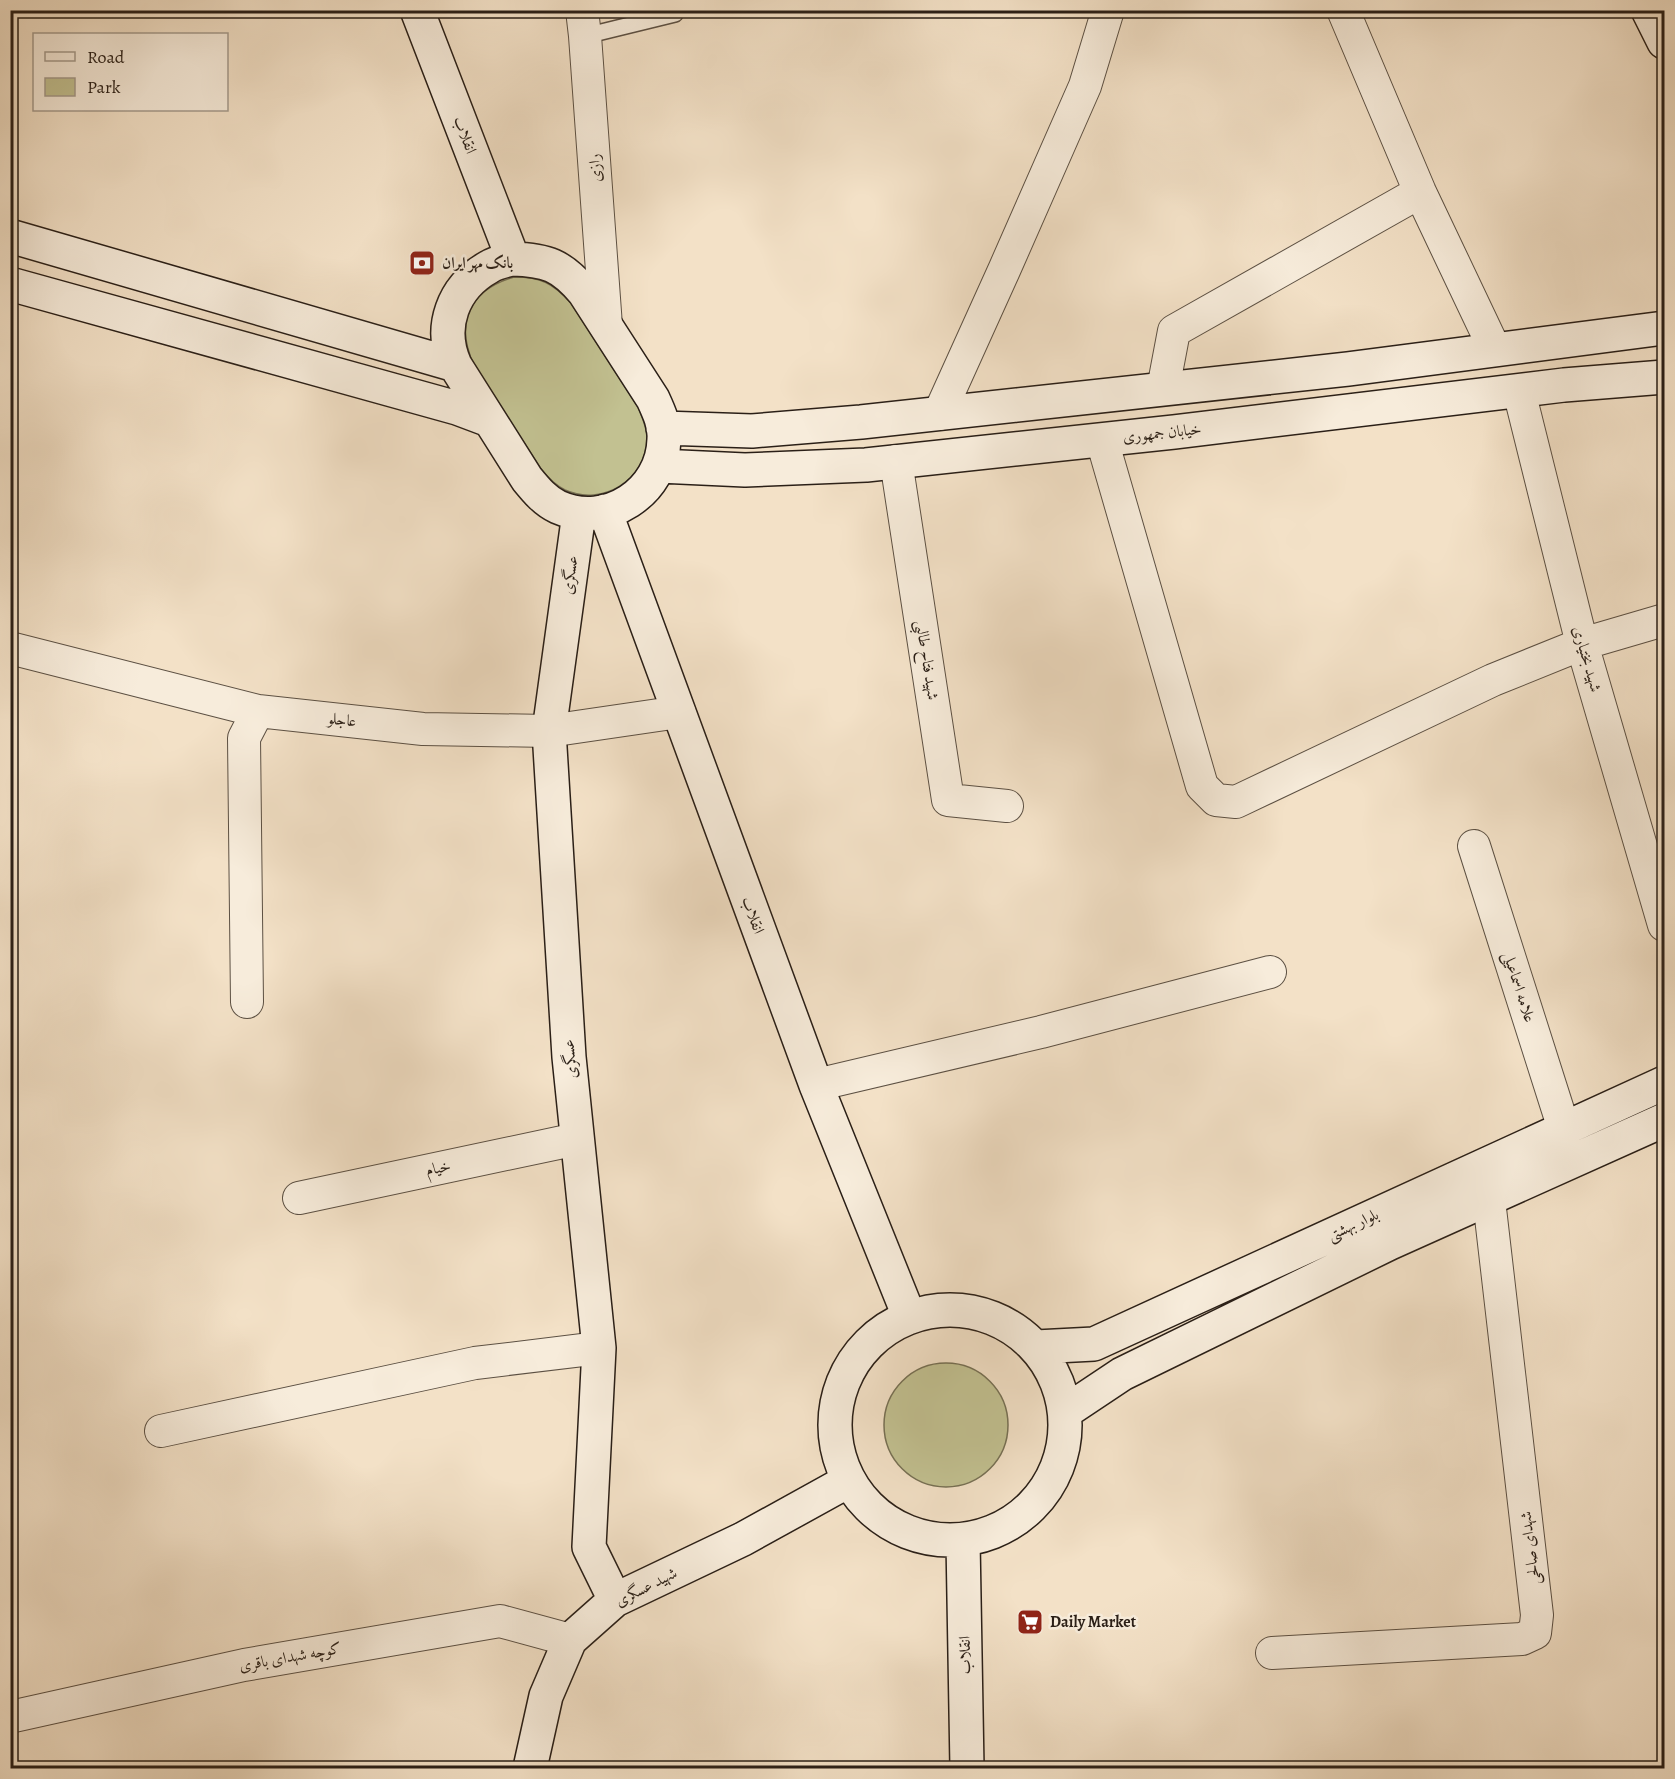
<svg xmlns="http://www.w3.org/2000/svg" width="1675" height="1779" font-family="Alegreya,Amiri,serif">
  <style>
    .green { fill: #c2c191; stroke: #767054; stroke-width: 1.5 }
    .lines { fill: none; stroke-linecap: round; stroke-linejoin: round }
    .lane-casing { stroke: #5c5043; stroke-width: 18 }
    .street-casing { stroke: #5c5043; stroke-width: 34 }
    .secondary-casing { stroke: #2a1f17; stroke-width: 36 }
    .lane { stroke: #f7ecdb; stroke-width: 15 }
    .street { stroke: #f7ecdb; stroke-width: 32 }
    .secondary { stroke: #f7ecdb; stroke-width: 33 }
    .labels { text-anchor: middle; dominant-baseline: central; stroke-width: 5; stroke-linejoin: round; paint-order: stroke }
    .street-label { font-size: 16px; fill: #2a1f17; stroke: #f7ecdb }
    .poi-label { font-size: 16px; font-weight: bold; fill: #2a1f17; stroke: #f7ecdb; text-anchor: start }
  </style>
  <rect width="100%" height="100%" fill="#f3e1c7"/>
  <filter id="stains"><feTurbulence type="fractalNoise" baseFrequency=".00333" numOctaves="4"/><feColorMatrix values="0 0 0 0 .2 0 0 0 0 .09 0 0 0 0 .02 0 0 0 .5 -.17"/></filter>
  <radialGradient id="worn" r=".72"><stop offset=".6" stop-color="#630" stop-opacity="0"/><stop offset="1" stop-color="#630" stop-opacity=".3"/></radialGradient>
  <!-- green -->
  <path class="green" d="M514 277C541 277 553 283 571 303L638 407C642 417 647 427 647 438 647 480 602 507 565 490 555 485 548 478 541 469L474 365C454 322 470 290 514 277Z
    M884 1425a62 62 0 1 1 124 0a62 62 0 1 1-124 0Z"/>
  <g class="lines">
    <!-- lane casing -->
    <g class="lane-casing">
      <path id="lane" d="M585 36 675 14V10"/>
    </g>
    <!-- street casing -->
    <g class="street-casing">
      <path id="street" d="M582 10 585 36 606 326
        M1343 10 1420 192 1495 350
        M1163 389 1174 331 1420 192
        M1519 391 1582 644 1664 925
        M939 414 1005 268 1085 86 1108 10
        M1102 440 1202 786 1216 800 1236 802 1493 680 1582 644 1664 620
        M896 461 948 800 1007 806
        M10 648 258 711 423 729 549 731 679 712
        M1474 846 1564 1129
        M247 1002 244 738 258 711
        M816 1085 1041 1032 1270 972
        M299 1198 577 1139
        M161 1431 475 1363 599 1348
        M1272 1653 1522 1639 1535 1633 1537 1615 1489 1200
        M10 1717 244 1665 500 1621 570 1640"/>
    </g>
    <!-- secondary casing -->
    <g class="secondary-casing">
      <path id="secondary" d="M417 10 513 259
        M1648 10 1664 42
        M10 236 455 365
        M512 259C547 260 561 265 584 292L653 399C659 412 665 425 664 439 663 492 607 529 558 507 545 501 536 490 527 479L455 365C438 327 453 287 489 267 495 263 504 261 512 259Z
        M10 284 457 408 489 420
        M663 428 752 431 861 422 1348 369 1664 328
        M659 466 745 470 866 465 1174 432 1564 385 1664 377
        M605 511 816 1085 909 1316
        M579 513 549 731 569 1057 599 1348 589 1547 615 1600
        M835 1425a115 115 0 1 1 230 0a115 115 0 1 1-230 0Z
        M1036 1347 1094 1344 1664 1083
        M1065 1412 1122 1374 1390 1243 1664 1120
        M963 1541 967 1768
        M530 1768 546 1696 570 1640 615 1600 743 1539 848 1481"/>
    </g>
    <!-- lane -->
    <use href="#lane" class="lane"/>
    <!-- street -->
    <use href="#street" class="street"/>
    <!-- secondary -->
    <use href="#secondary" class="secondary"/>
  </g>
  <!-- icons -->
  <defs>
    <g id="bank-square" transform="scale(1.35)"><rect x="-9" y="-9" width="18" height="18" rx="4" fill="#8f2418" stroke="#f7ecdb"/><path d="M-6-4H6V4H-6ZM0-2.3a2.3 2.3 0 1 0 0 4.6a2.3 2.3 0 1 0 0-4.6Z" fill="#fff"/></g>
    <g id="supermarket-square" transform="scale(1.35)"><rect x="-9" y="-9" width="18" height="18" rx="4" fill="#8f2418" stroke="#f7ecdb"/><path d="M-6-5.5h2.5l.6 2H6L4.5 2H-2.5L-4.4-4H-6ZM-1.5 3.2a1.3 1.3 0 1 0 .1 0ZM3 3.2a1.3 1.3 0 1 0 .1 0Z" fill="#fff"/></g>
  </defs>
  <g fill-rule="evenodd">
    <use href="#bank-square" x="422" y="263"/>
    <use href="#supermarket-square" x="1030" y="1622"/>
  </g>
  <g class="labels">
    <!-- street labels -->
    <g class="street-label">
      <text transform="translate(465 135) rotate(69)">انقلاب</text>
      <text transform="translate(595 168) rotate(-94)">رازی</text>
      <text transform="translate(1162 433) rotate(-6)">خیابان جمهوری</text>
      <text transform="translate(570 575) rotate(-82)">عسگری</text>
      <text transform="translate(1587 659) rotate(74)">شهید بختیاری</text>
      <text transform="translate(927 660) rotate(81)">شهید فتاح طالبی</text>
      <text transform="translate(342 720) rotate(6)">عاجلو</text>
      <text transform="translate(753 915) rotate(70)">انقلاب</text>
      <text transform="translate(1519 987) rotate(72)">علامه اسماعیلی</text>
      <text transform="translate(570 1059) rotate(-95)">عسگری</text>
      <text transform="translate(438 1168) rotate(-12)">خیام</text>
      <text transform="translate(1353 1225) rotate(-25)">بلوار بهشتی</text>
      <text transform="translate(1530 1548) rotate(-97)">شهدای صالحی</text>
      <text transform="translate(646 1587) rotate(-27)">شهید عسگری</text>
      <text transform="translate(965 1655) rotate(-91)">انقلاب</text>
      <text transform="translate(290 1657) rotate(-10)">کوچه شهدای باقری</text>
    </g>
    <!-- poi labels -->
    <g class="poi-label">
      <text x="442" y="263">بانک مهر ایران</text>
      <text x="1050" y="1622">Daily Market</text>
    </g>
  </g>
  <!-- margin -->
  <rect width="1675" height="1779" fill="none" stroke="#f3e1c7" stroke-width="36"/>
  <rect x="12" y="12" width="1651" height="1755" fill="none" stroke="#2a1f17" stroke-width="3"/>
  <rect x="18" y="18" width="1639" height="1743" fill="none" stroke="#2a1f17" stroke-width="1.5"/>
  <!-- legend -->
  <rect x="33" y="33" width="195" height="78" fill="#f7ecdb" stroke="#a59a8d" stroke-width="1.5"/>
  <rect x="45" y="52" width="30" height="9" fill="#f7ecdb" stroke="#a59a8d" stroke-width="1.5"/>
  <text x="87" y="63" font-size="18" fill="#2a1f17">Road</text>
  <rect x="45" y="78" width="30" height="18" fill="#c2c191" stroke="#a59a8d" stroke-width="1.5"/>
  <text x="87" y="93" font-size="18" fill="#2a1f17">Park</text>
  <rect width="100%" height="100%" filter="url(#stains)"/>
  <rect width="100%" height="100%" fill="url(#worn)"/>
</svg>
